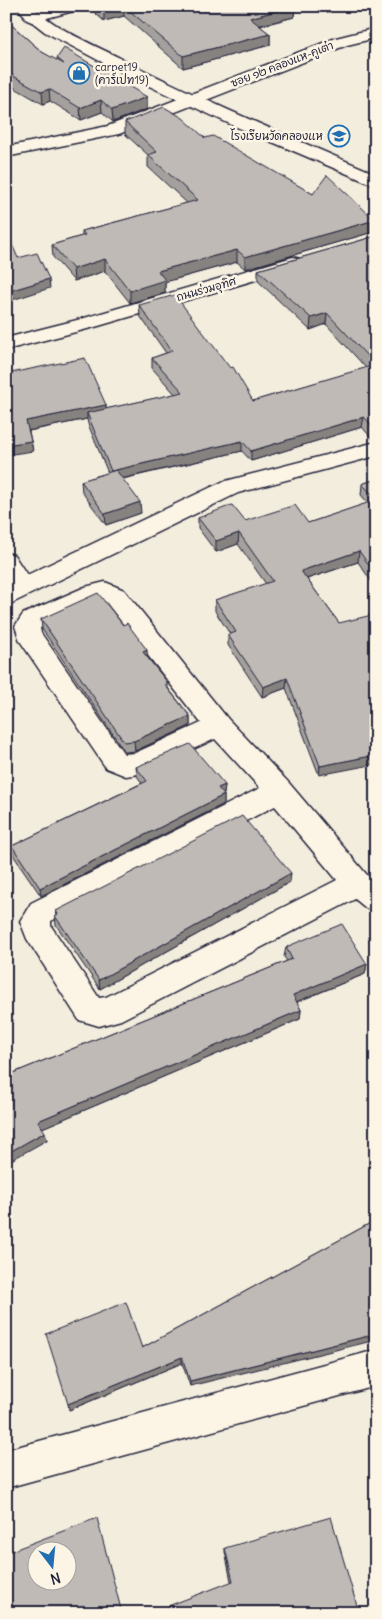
<svg xmlns="http://www.w3.org/2000/svg" width="382" height="1619" font-family="Delius,'Playpen Sans Thai',sans-serif">
  <style>
    .lines { fill: none; stroke-linecap: round; stroke-linejoin: round }
    .street-casing { stroke: #22223b; stroke-width: 3 }
    .secondary-casing { stroke: #22223b; stroke-width: 3 }
    .street { fill: #fcf5e5; fill-rule: evenodd }
    .secondary { fill: #fcf5e5; fill-rule: evenodd }
    .wall { fill: #a4a09d; stroke: #22223b }
    .shaded-wall { fill: #86827f; stroke: #22223b }
    .building { fill: #bfbab6; stroke: #22223b; fill-rule: evenodd }
    .labels { text-anchor: middle; dominant-baseline: central; stroke-width: 5; stroke-linejoin: round; paint-order: stroke }
    .far-street-label { font-size: 11px; fill: #22223b; stroke: #fcf5e5 }
    .far-poi-label { font-size: 11px; fill: #22223b; stroke: #fcf5e5; text-anchor: start }
  </style>
  <rect width="100%" height="100%" fill="#f3edde"/>
  <filter id="ink" filterUnits="userSpaceOnUse"><feTurbulence type="fractalNoise" baseFrequency=".02" numOctaves="2"/><feDisplacementMap in="SourceGraphic" scale="10" xChannelSelector="R" yChannelSelector="G"/><feConvolveMatrix kernelMatrix="1 2 1 2 8 2 1 2 1" color-interpolation-filters="sRGB"/></filter>
  <g filter="url(#ink)">
    <g class="lines">
      <!-- street casing -->
      <g class="street-casing">
        <path id="street" d="M57 6H83L81 9 32 22 27 20 24 17 27 14Z
          M376 28V38L347 45 119 134 6 157V147L108 126 336 38Z
          M293 257 300 259 303 263 300 267 95 327 6 350V338L81 319Z
          M376 442V456L238 493 6 606V586L9 584 6 580V553L14 555 27 575 222 482Z
          M105 582 124 590 228 719 289 783 367 875 376 882V911L366 908 355 899 121 1020 99 1026 79 1020 27 939 20 921 31 903 260 788 215 739 139 774 126 776 106 768 20 641 15 626 23 614 85 587ZM102 600 106 602 201 723 135 753 124 754 41 633 40 628ZM275 806 337 880 106 997 99 998 51 926V921Z
          M376 1350V1386L6 1488V1450Z"/>
      </g>
      <!-- secondary casing -->
      <g class="secondary-casing">
        <path id="secondary" d="M16 6H32C57 30 90 43 120 58 203 101 290 137 376 174V186L232 125 130 77 45 32 26 17Z"/>
      </g>
      <!-- street -->
      <use href="#street" class="street"/>
      <!-- secondary -->
      <use href="#secondary" class="secondary"/>
    </g>
    <!-- wall -->
    <path class="wall" d="M87 6H295L294 17 260 26 270 34V45L183 68 124 16 104 21Z
      M6 20 42 52 57 61V58L147 97V109L113 122 102 112 81 120 50 101 43 104 6 83Z
      M125 122 205 138 313 194 375 220 373 232 245 269 237 262 165 282V293L130 303 105 271 74 281 53 257 52 245 82 236V231L187 203 148 167V155L125 134Z
      M376 236V368L371 370 376 375V441H374L362 427 251 461 242 451 123 479 141 513 106 525 82 492 81 481 108 473 88 424 87 419 29 431 33 451 6 374 106 405V409L175 394 152 368V358L166 353 140 316 139 305 253 401 366 368 326 324 310 330 258 281V270Z
      M376 479V588L358 562 307 579 339 623 319 775 286 688 262 697 228 645V635L230 634 215 611V600L266 584 238 544 216 552 198 528V518L245 521 308 523 368 503 361 495 362 484Z
      M41 619 147 657 168 683V688L190 716V726L135 751 125 752 42 629Z
      M136 767 225 785 224 794H223L224 795V804L41 896 13 855 12 846 142 783 137 776Z
      M290 882 100 989 56 925 55 916 57 915 56 911Z
      M286 947 367 964 365 974 297 1002 301 1010 300 1019 42 1128 47 1140 6 1076 287 961 284 957Z
      M376 1220 190 1386 182 1363 69 1410 142 1348Z
      M225 1548 359 1613 231 1581 225 1552Z"/>
    <!-- shaded-wall -->
    <path class="shaded-wall" d="M121 6H124V16L104 21V10Z
      M295 6 294 17 249 28 250 18Z
      M270 34V45L183 68V56Z
      M49 89 50 101 43 104 42 92Z
      M147 97V109L113 122 112 110Z
      M101 100 102 112 81 120 80 108Z
      M6 168 8 178 6 179Z
      M375 220 373 232 245 269V257Z
      M237 250V262L165 282V293L130 303V291L158 271Z
      M105 259V271L74 281 73 269Z
      M49 279 50 288 6 302V292Z
      M327 313 326 324 310 330 311 318Z
      M376 357V368L369 371 370 359Z
      M106 405V416L87 413V419L27 431 26 421Z
      M364 417 362 427 251 461V451Z
      M31 441 33 451 6 455V445Z
      M242 441V451L112 481 111 471Z
      M140 502 141 513 106 525 105 514Z
      M239 533 238 544 216 552V541Z
      M359 551 358 562 300 581 301 571Z
      M147 650 148 660 143 652Z
      M287 678 286 688 262 697 263 687Z
      M190 716V726L135 751 134 741Z
      M376 755V764L319 775 320 766Z
      M225 785 224 794 218 797V788Z
      M224 795V804L41 896 40 888Z
      M291 873 290 882 100 989 99 980Z
      M367 964 365 974 291 1004 293 995Z
      M301 1010 300 1019 40 1129 38 1121Z
      M45 1132 47 1140 6 1163V1154Z
      M376 1334V1340L190 1386V1381Z
      M182 1357V1363L69 1410 68 1404Z"/>
    <!-- building -->
    <path class="building" d="M99 6H121L104 10Z
      M124 6H294L250 18 270 34 183 56Z
      M6 20 42 52 64 64 57 58 64 48 147 97 112 110 101 100 80 108 49 89 42 92 6 72Z
      M164 107 183 118 205 138 213 136 313 194 327 175 375 220 245 257 237 250 158 271 165 280 130 291 105 259 73 269 52 245 85 235 82 231 198 200 148 155 157 152 125 122Z
      M6 231 18 258 37 253 49 279 6 292Z
      M376 236V357L370 359 327 313 311 318 258 270Z
      M175 295 230 368 233 367 253 401 368 367 376 375V430L364 417 251 451 242 441 111 471 87 413 183 392 152 358 172 351 139 305Z
      M85 358 106 405 26 421 31 441 6 445V374Z
      M116 470 140 502 105 514 81 481Z
      M376 479V498L362 484Z
      M376 500V575L359 551 301 571 339 623 376 614V755L320 766 287 678 263 687 228 635 236 632 215 600 273 581 239 533 216 541 198 518 232 505 245 521 295 505 308 523Z
      M98 593 123 625 127 623 147 650 143 652 168 683 165 685 190 716 134 741 124 742 41 619Z
      M190 744 225 785 218 788 224 795 40 888 12 846 147 781 136 767Z
      M242 816 291 873 99 980 55 916 58 914 56 911Z
      M342 924 367 964 293 995 301 1010 38 1121 45 1132 6 1154V1076L292 959 286 947Z
      M376 1220V1334L190 1381 182 1357 68 1404 46 1334 126 1302 142 1348Z
      M331 1517 359 1613H150L233 1581 225 1548Z
      M97 1518 122 1613H6V1553ZM38 1552H68V1582H38Z"/>
  </g>
  <!-- icons -->
  <defs>
    <g id="shop-ring" transform="scale(1.125)"><circle r="9.5" fill="#fcf5e5" stroke="#1f6fb2" stroke-width="1.5"/><path d="M-5-2.5h2.3a2.7 3.5 0 0 1 5.4 0H5L5.5 6h-11ZM-1.5-2.5h3a1.5 2.3 0 0 0-3 0Z" fill="#1f6fb2"/></g>
    <g id="school-ring" transform="scale(1.125)"><circle r="9.5" fill="#fcf5e5" stroke="#1f6fb2" stroke-width="1.5"/><path d="M0-5L7-2L0 1L-7-2ZM-4 1L0 2.5L4 1V4Q0 6-4 4Z" fill="#1f6fb2"/></g>
  </defs>
  <g fill-rule="evenodd">
    <use href="#shop-ring" x="79" y="73"/>
    <use href="#school-ring" x="339" y="136"/>
  </g>
  <g class="labels">
    <!-- far-street labels -->
    <g class="far-street-label">
      <text transform="translate(282 64) rotate(-21)">ซอย ๑๒ คลองแห-คูเต่า</text>
      <text transform="translate(206 289) rotate(-16)">ถนนร่วมอุทิศ</text>
    </g>
    <!-- far-poi labels -->
    <g class="far-poi-label">
      <text x="95" y="67">carpet19<tspan x="95" dy="13">(คาร์เปท19)</tspan></text>
      <text x="323" y="136" text-anchor="end">โรงเรียนวัดคลองแห</text>
    </g>
  </g>
  <!-- margin -->
  <rect width="382" height="1619" fill="none" stroke="#fcf5e5" stroke-width="25"/>
  <rect x="12" y="12" width="357" height="1594" fill="none" stroke="#22223b" stroke-width="2" filter="url(#ink)"/>
  <!-- north arrow -->
  <g transform="translate(52 1566) rotate(164)"><circle r="24" fill="#fcf5e5" stroke="#a5a1a1"/>
  <path d="M0-4L9 19L0 12L-9 19Z" fill="#1f6fb2"/>
  <text y="-8" font-size="14" font-weight="bold" text-anchor="middle" fill="#22223b">N</text>
  </g>
</svg>
